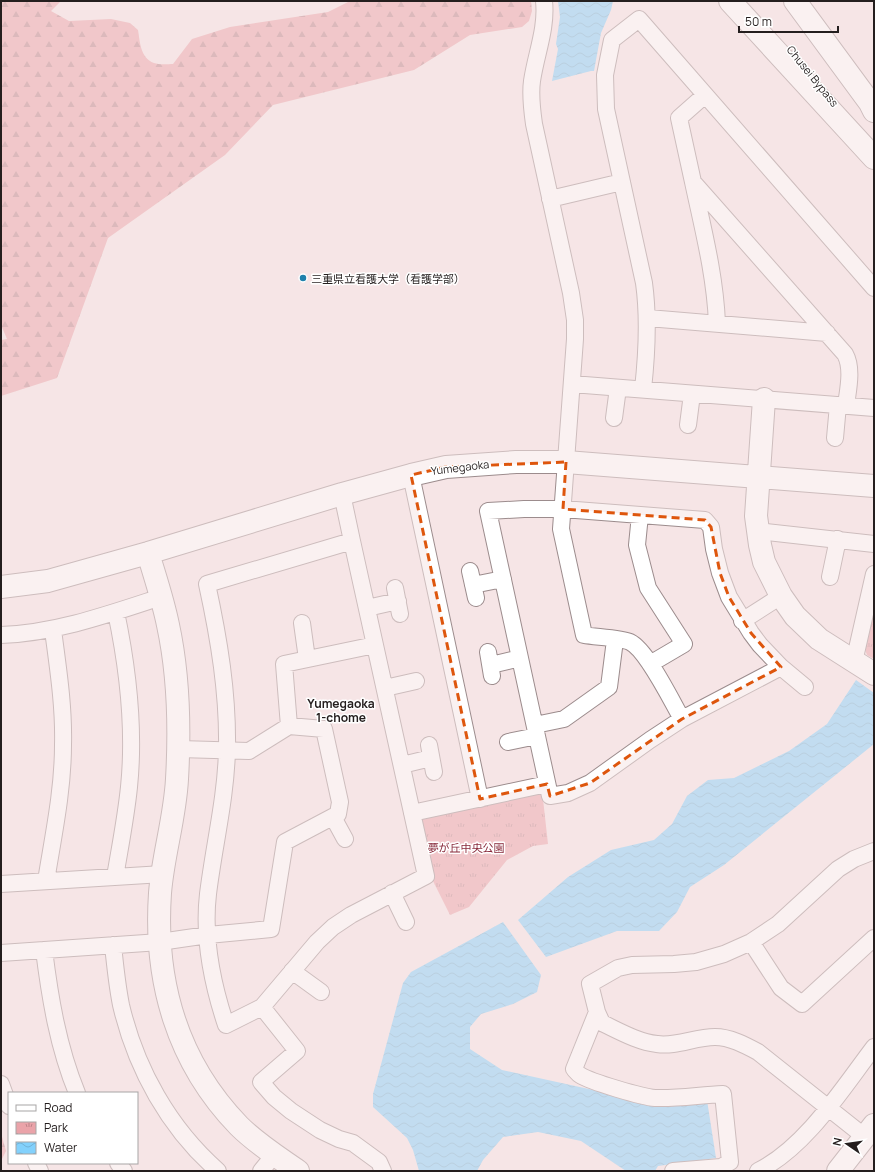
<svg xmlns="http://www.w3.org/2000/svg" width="875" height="1172" font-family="Manrope,'Noto Sans JP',sans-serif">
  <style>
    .forest { fill: url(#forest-firs) }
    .park { fill: url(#park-tufts) }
    .water { fill: url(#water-waves) }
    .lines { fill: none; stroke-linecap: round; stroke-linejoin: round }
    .street-casing { stroke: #9c8c8d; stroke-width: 18 }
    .secondary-casing { stroke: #9c8c8d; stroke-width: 24 }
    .highway-casing { stroke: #9c8c8d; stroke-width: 24 }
    .street { stroke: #fff; stroke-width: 16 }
    .secondary { stroke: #fff; stroke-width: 22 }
    .highway { stroke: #fff; stroke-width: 22 }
    .marked { fill: none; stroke: #de560d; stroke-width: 3; stroke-dasharray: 8 5; stroke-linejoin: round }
    .poi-dot { fill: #1f81ac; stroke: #fff; stroke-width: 1.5 }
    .labels { text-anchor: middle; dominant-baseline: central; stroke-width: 3; stroke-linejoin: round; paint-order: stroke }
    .street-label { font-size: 11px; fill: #241e1e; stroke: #fff }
    .poi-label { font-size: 11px; fill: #241e1e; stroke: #fff; text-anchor: start }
    .park-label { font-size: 11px; fill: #882a3b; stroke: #fff }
    .neighbourhood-label { font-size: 12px; font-weight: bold; fill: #241e1e; stroke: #fff }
  </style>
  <defs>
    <pattern id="forest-firs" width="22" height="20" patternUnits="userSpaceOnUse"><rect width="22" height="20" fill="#eaa3a9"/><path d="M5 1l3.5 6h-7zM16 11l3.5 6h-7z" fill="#bd8489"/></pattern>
    <pattern id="park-tufts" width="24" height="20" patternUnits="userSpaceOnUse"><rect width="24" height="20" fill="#eaa3a9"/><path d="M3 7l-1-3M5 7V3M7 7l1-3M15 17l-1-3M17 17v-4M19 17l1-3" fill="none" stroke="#bd8489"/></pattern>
    <pattern id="water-waves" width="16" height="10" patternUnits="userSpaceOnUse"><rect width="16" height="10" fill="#83d1fc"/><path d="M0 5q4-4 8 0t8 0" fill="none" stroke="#71b3d8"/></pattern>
  </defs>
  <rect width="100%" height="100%" fill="#f6e5e6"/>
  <!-- forest -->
  <path class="forest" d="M1 1H61L51 11 69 21 111 19 130 23 138 30C140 41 140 58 154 63 159 65 168 64 173 64L192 39 230 27 328 12 350 1H531L532 11 529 21 522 27 470 35 414 70 273 105 225 155 108 238 57 378 1 396V340L7 339 1 325Z
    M1 1133 6 1151 1 1161Z"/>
  <!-- park -->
  <path class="park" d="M874 604V659L867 655 864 647Z
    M542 790 548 844 533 846 507 860 469 907 450 915 432 879 419 818 490 805 498 799Z"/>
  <!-- water -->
  <path class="water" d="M558 1H613L611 10 601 33 594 71H591L552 81 558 49 556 44 560 17Z
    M856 680 874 693V744L724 865 690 887 677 912 659 931H617L546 957 518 920 568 877 611 850 654 840 672 824 687 796 708 780 734 778 789 751 827 724Z
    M503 922 541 975 537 992 513 1004 481 1014 470 1027V1049L502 1070 657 1104 707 1100 716 1158 658 1166 655 1171H626L581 1141 538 1132 503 1137 483 1160 477 1171H419L413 1150 407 1138 373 1107V1094L403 983 411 972Z"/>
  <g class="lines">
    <!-- street casing -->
    <g class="street-casing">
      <path id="street" d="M544 1C547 28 536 54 532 81 530 95 532 110 534 124L571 293 575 320V339L561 529 584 635C595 637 621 638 630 642 647 650 672 702 682 719
        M693 182 679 118 705 95
        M550 199 622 182
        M648 318 827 333
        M717 323C715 275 703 229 693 182L845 354C853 368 848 390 846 405
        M572 384 874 408
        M643 389C647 353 649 319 644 283L606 109 605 75 612 40 639 19 874 288
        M614 418 618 388
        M688 425 692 394
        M835 438 838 405
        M411 475 480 799
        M342 494 352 541 426 876 351 915 333 927 317 942 262 1007 226 1025C212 983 203 937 208 894 214 845 226 798 227 749 228 693 219 639 207 584L352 541
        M524 509H563L705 520 711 527 714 549 720 573 729 597 751 633 760 645 781 667 682 719 650 740 590 783 568 793 550 796 488 511Z
        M640 515 637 545 648 588 684 644 650 664
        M758 531 874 544
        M470 571 476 598
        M830 577 838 539
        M473 585 503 579
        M395 588 400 614
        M367 608 398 601
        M742 621 781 596
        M302 623 307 659
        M1 635C56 633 109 614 161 597
        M488 652 492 676
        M854 662 874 574
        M491 665 520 658
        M781 667 805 687
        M385 688 416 681
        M535 725 564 719 609 687 615 640
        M508 742 537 736
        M429 745 434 772
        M179 749 249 751 289 726 284 664 375 645
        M402 765 431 758
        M412 813 547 784
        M333 817 345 839
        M115 877C120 847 126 817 129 787 135 728 128 669 116 612
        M46 881C53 837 63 791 63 745 64 706 58 668 53 630
        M1 884 163 874
        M392 893 406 922
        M751 942 781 988 802 1004 874 938
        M113 945C115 965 117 985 121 1005 136 1069 169 1128 218 1171
        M44 950C50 998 58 1047 77 1093
        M1 953 160 942 208 935 271 929 285 842 338 814 340 802 324 729 289 726
        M292 971 321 992
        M262 1007 297 1051 261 1082 274 1097 291 1111 320 1130 339 1139 353 1143 379 1162 383 1171
        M597 1012 574 1069C576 1071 578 1074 580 1075 591 1082 642 1097 655 1098 677 1099 700 1095 723 1094L730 1162 721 1167 673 1171
        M1 1084 9 1106
        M865 1137 758 1052C745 1045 730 1037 715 1037 695 1037 676 1047 657 1044 638 1042 619 1031 602 1023L597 1012 590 984 618 968 632 965 674 964 696 962 724 954 751 942 778 924 838 869 854 859 874 851
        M36 1163 40 1171
        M118 1163 124 1171
        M261 1171 274 1155
        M758 1171C806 1147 842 1089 874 1047"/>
    </g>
    <!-- secondary casing -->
    <g class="secondary-casing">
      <path id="secondary" d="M764 399 756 516 760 545 764 562 781 596 795 616 819 639 874 674
        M148 553C155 577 163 600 168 625 179 676 180 727 177 779 175 818 163 855 160 893 154 981 177 1062 239 1126 257 1144 278 1157 298 1171
        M1 587 48 581 148 553 342 494 411 475 446 467 516 462H566L874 486
        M838 1171 874 1125"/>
    </g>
    <!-- highway casing -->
    <g class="highway-casing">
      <path id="highway" d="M730 1 874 158
        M795 1 870 103 874 111"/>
    </g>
    <!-- street -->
    <use href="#street" class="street"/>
    <!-- secondary -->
    <use href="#secondary" class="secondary"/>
    <!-- highway -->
    <use href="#highway" class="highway"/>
  </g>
  <!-- marked area -->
  <path d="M0 0H875V1172H0ZM566 462 563 509 705 520 711 527 720 573 729 597 751 633 781 667 682 719 590 783 550 796 547 784 480 799 411 475 446 467Z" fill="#f6e5e6" fill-opacity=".55" fill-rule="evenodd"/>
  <path class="marked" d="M566 462 563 509 705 520 711 527 720 573 729 597 751 633 781 667 682 719 590 783 550 796 547 784 480 799 411 475 446 467Z"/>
  <!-- markers -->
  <circle class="poi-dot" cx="303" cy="278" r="4"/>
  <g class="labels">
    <!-- street labels -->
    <g class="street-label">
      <text transform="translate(813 76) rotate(51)">Chusei Bypass</text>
      <text transform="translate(460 467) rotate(-7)">Yumegaoka</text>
    </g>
    <!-- poi labels -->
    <g class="poi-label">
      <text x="311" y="278">三重県立看護大学（看護学部）</text>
    </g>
    <!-- park labels -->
    <g class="park-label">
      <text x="466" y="847">夢が丘中央公園</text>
    </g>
    <!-- neighbourhood labels -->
    <g class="neighbourhood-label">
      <text x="341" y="703">Yumegaoka<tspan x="341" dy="14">1-chome</tspan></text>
    </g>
  </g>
  <!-- border -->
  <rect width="875" height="1172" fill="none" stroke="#241e1e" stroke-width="4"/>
  <!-- legend -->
  <rect x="8" y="1092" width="130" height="72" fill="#ffffff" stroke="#a7a5a5"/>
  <rect x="16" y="1105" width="20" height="6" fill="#ffffff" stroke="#a7a5a5"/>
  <text x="44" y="1112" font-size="12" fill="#241e1e">Road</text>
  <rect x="16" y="1122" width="20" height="12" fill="url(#park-tufts)" stroke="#a7a5a5"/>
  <text x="44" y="1132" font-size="12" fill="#241e1e">Park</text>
  <rect x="16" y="1142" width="20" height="12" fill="url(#water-waves)" stroke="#a7a5a5"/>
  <text x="44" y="1152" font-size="12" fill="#241e1e">Water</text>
  <!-- north arrow -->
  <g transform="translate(847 1144) rotate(283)" stroke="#ffffff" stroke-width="3" paint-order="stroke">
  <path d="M0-3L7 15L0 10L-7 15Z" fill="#241e1e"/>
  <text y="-6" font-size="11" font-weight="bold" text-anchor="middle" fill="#241e1e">N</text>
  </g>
  <!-- scale -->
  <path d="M739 26v6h99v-6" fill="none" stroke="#241e1e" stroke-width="2"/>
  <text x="745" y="26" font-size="12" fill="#241e1e" stroke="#ffffff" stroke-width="3" paint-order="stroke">50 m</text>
</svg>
